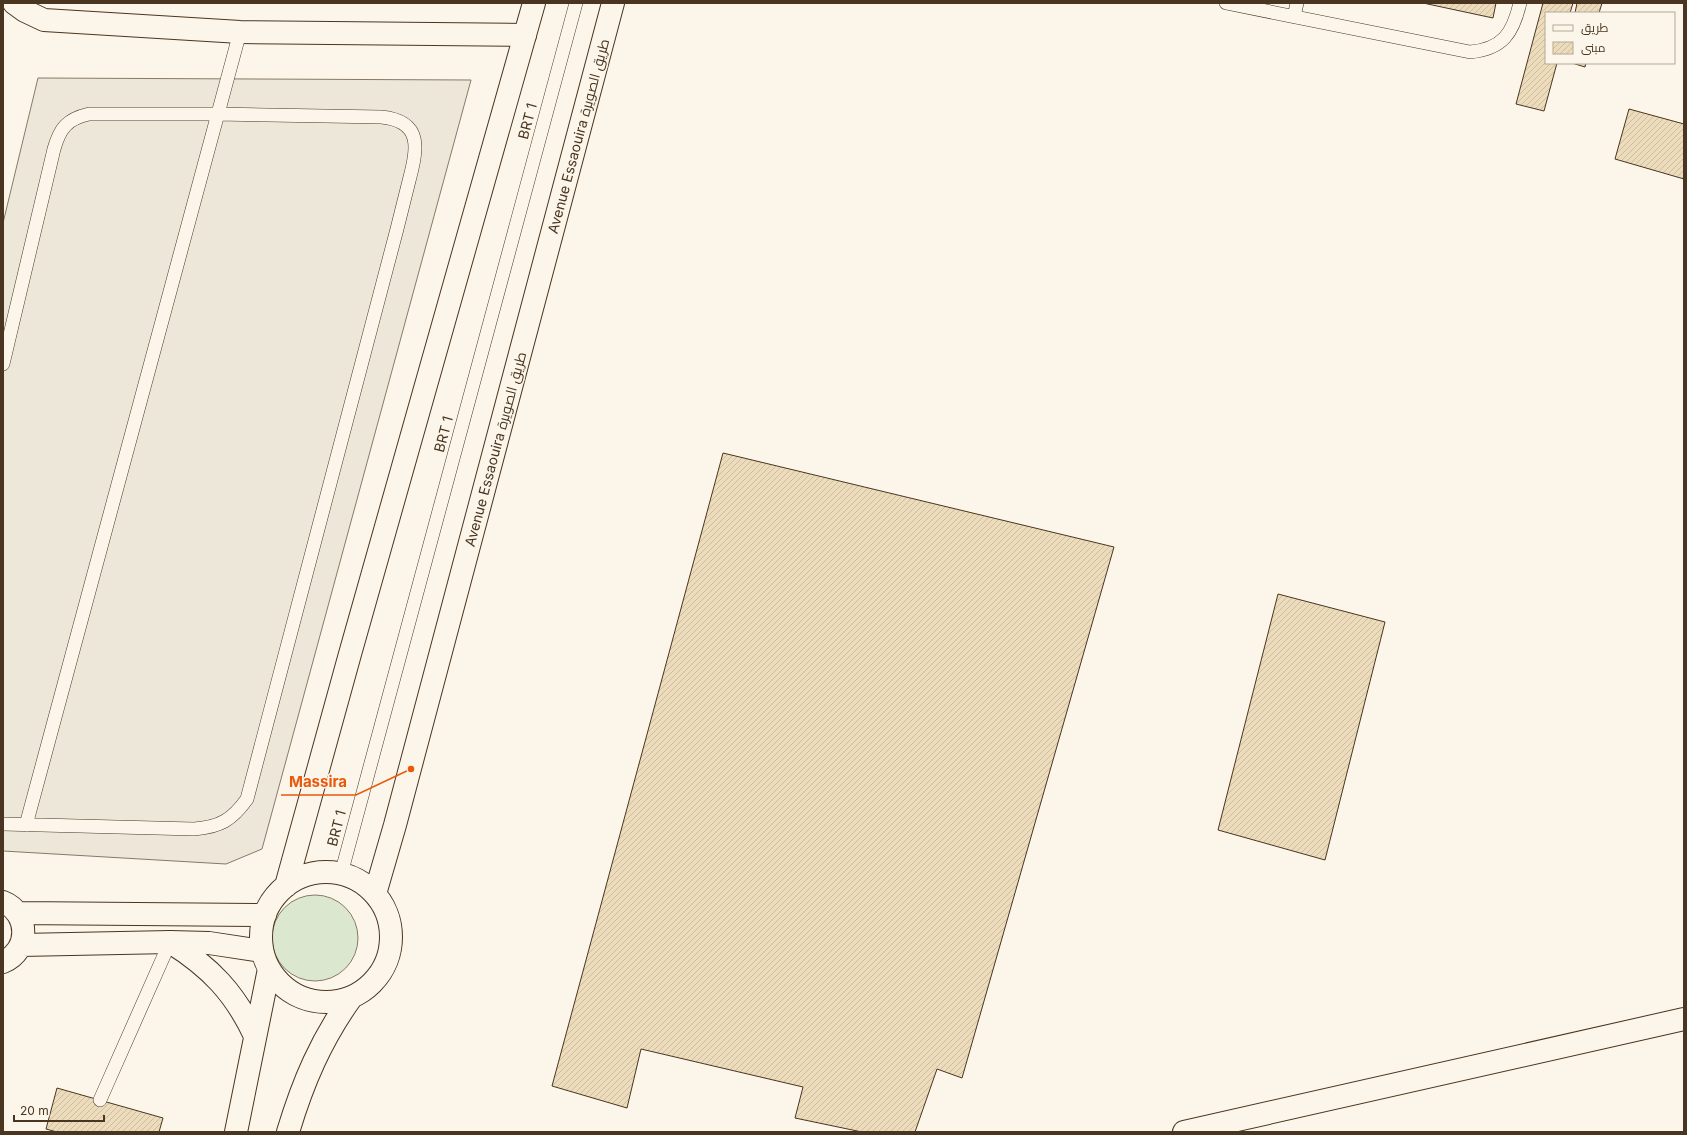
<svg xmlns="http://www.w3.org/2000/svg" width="1687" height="1135" font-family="Inter,Cairo,sans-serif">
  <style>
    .grass { fill: #dce7d0; stroke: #887966 }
    .parking { fill: #ede7d9; stroke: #887966 }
    .building { fill: url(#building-hatch); stroke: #4a3520 }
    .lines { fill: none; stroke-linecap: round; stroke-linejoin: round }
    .service-casing { stroke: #4a3520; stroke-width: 14 }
    .minor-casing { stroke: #4a3520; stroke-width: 24 }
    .primary-casing { stroke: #4a3520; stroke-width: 24 }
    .service { stroke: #fbf6e9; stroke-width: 13 }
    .minor { stroke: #fbf6e9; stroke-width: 22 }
    .primary { stroke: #fbf6e9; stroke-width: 22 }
    .labels { text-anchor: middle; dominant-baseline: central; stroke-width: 3; stroke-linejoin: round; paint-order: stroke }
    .street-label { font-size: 14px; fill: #4a3520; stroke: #fbf6e9 }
    .leader { fill: none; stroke: #e8590c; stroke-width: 1.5 }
    .callout-dot { fill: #e8590c; stroke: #fbf6e9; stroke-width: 1.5 }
    .callout-label { font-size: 15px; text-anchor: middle; font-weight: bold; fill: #e8590c; stroke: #fbf6e9; stroke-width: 3; stroke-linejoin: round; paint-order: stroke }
  </style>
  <defs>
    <pattern id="building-hatch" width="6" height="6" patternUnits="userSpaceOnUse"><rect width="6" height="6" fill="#ecdcbc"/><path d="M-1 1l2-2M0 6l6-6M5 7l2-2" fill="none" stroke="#ccbda1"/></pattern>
  </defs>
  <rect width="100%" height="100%" fill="#fbf6e9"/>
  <!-- grass -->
  <path class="grass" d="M272 938a43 43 0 1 1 86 0a43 43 0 1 1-86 0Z"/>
  <!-- parking -->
  <path class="parking" d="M38 78 471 80 262 849 226 864 3 851V223Z"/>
  <!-- building -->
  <path class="building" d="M1423 3H1496L1493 18Z
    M1543 3H1573L1570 13H1546V63H1557L1544 111 1516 104Z
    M1577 3H1602L1599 13H1575Z
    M1572 63H1586L1585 67Z
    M1629 109 1684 124V179L1615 159Z
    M723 453 1114 547 962 1078 937 1069 915 1132H862L795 1118 803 1087 641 1049 627 1108 552 1086Z
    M1278 594 1385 622 1325 860 1218 830Z
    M57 1088 163 1118 159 1132H57L46 1129Z"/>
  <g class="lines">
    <!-- service casing -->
    <g class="service-casing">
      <path id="service" d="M1226 3 1470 52C1503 49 1513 33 1520 3
        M1294 17 1297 3
        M3 364 54 149C60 128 67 119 89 114H217L381 117C424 121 417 150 409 181 405 197 401 213 397 229L247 799C232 820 220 827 194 829L3 824
        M26 825 240 32
        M341 874 576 3
        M100 1100 170 942"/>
    </g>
    <!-- minor casing -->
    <g class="minor-casing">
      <path id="minor" d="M14 3 25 11 44 20 240 32 525 35
        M3 902C30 913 30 951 3 962
        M18 913 265 915
        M21 945 170 942 209 943 262 951
        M1184 1132 1684 1019"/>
    </g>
    <!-- primary casing -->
    <g class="primary-casing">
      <path id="primary" d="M261 937a65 65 0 1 1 130 0a65 65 0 1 1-130 0Z
        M286 886 350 654 534 3
        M375 894 395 825 613 3
        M170 942C210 967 235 993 255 1036
        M236 1132 269 969
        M288 1132C303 1082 321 1040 351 998"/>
    </g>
    <!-- service -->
    <use href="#service" class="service"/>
    <!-- minor -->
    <use href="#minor" class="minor"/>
    <!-- primary -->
    <use href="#primary" class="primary"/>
  </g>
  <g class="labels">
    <!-- street labels -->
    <g class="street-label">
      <text transform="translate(527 121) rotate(-75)">BRT 1</text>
      <text transform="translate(578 136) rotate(-75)">Avenue Essaouira طريق الصويرة</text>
      <text transform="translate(443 434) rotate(-75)">BRT 1</text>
      <text transform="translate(495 449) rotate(-75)">Avenue Essaouira طريق الصويرة</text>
      <text transform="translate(336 828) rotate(-75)">BRT 1</text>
    </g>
  </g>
  <!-- callouts -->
  <path class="leader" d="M411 769L356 795H281"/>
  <circle class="callout-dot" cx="411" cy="769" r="4"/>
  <g class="callout-label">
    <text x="318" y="787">Massira</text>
  </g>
  <!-- border -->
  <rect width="1687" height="1135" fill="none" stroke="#4a3520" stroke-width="8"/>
  <!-- legend -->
  <rect x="1545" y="12" width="130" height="52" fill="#fbf6e9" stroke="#b4a999"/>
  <rect x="1553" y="25" width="20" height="6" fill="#fbf6e9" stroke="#b4a999"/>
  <text x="1581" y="32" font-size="12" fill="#4a3520">طريق</text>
  <rect x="1553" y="42" width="20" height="12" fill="url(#building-hatch)" stroke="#b4a999"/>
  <text x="1581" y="52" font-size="12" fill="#4a3520">مبنى</text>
  <!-- scale -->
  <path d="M14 1115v6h90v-6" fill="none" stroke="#4a3520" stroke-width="2"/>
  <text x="20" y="1115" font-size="12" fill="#4a3520" stroke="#fbf6e9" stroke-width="3" paint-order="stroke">20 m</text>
</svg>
